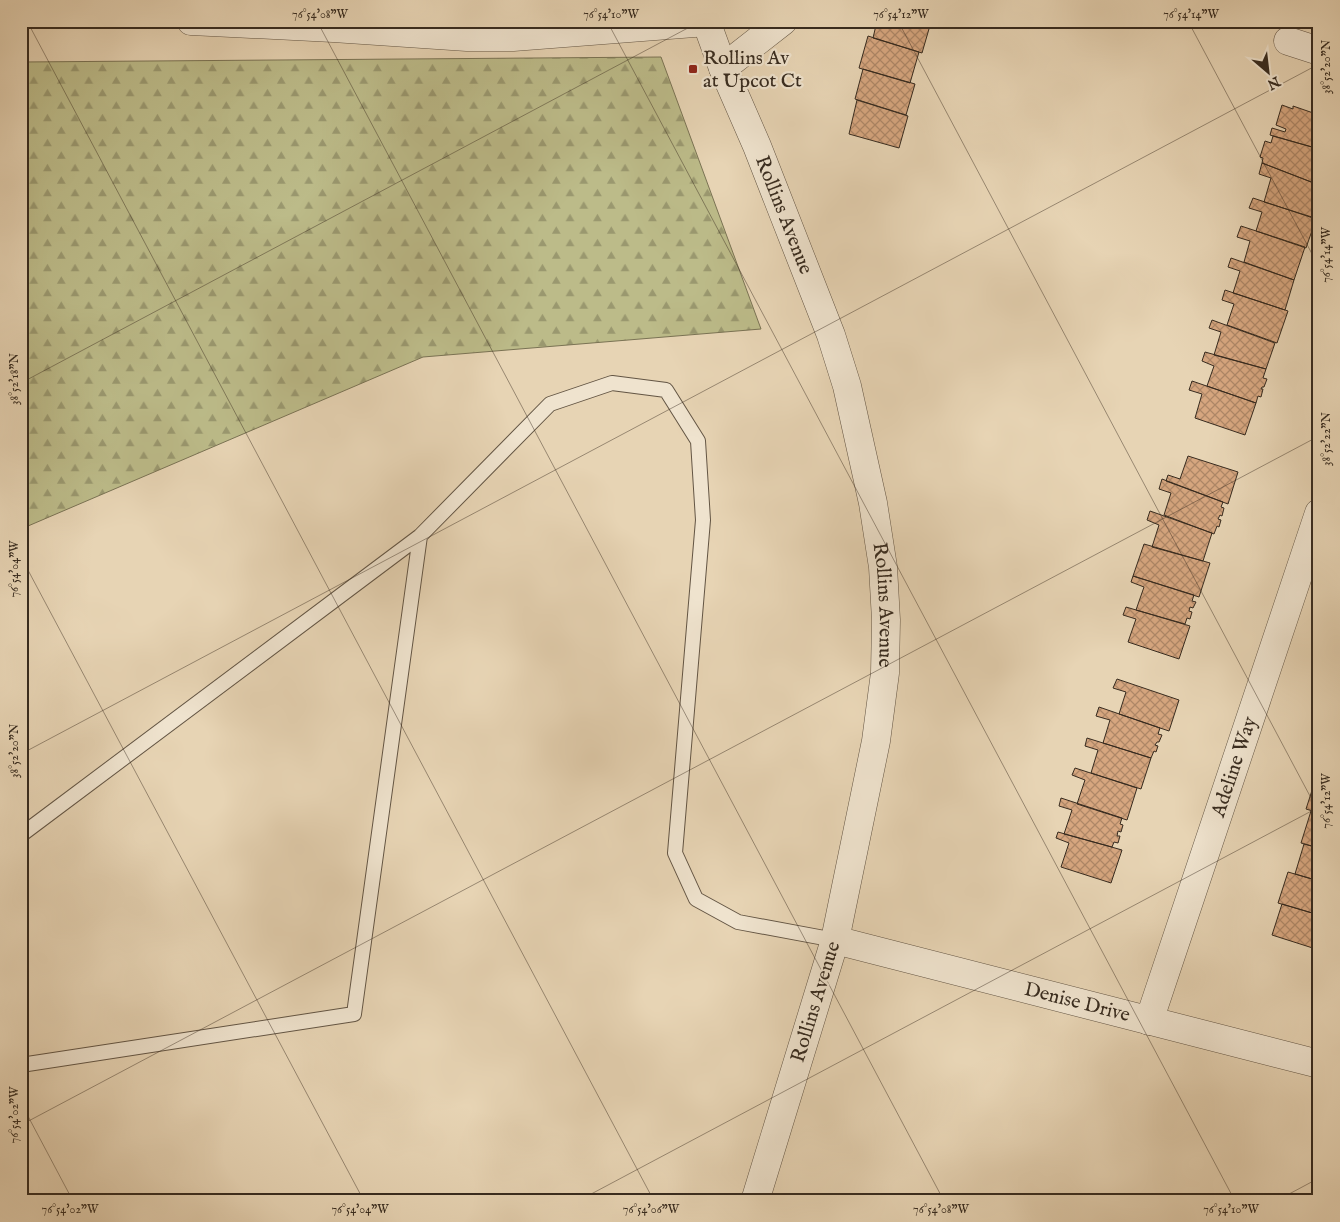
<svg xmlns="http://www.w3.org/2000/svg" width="1340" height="1222" font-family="'IM FELL English',serif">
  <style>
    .forest { fill: url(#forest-firs); stroke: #7a7354 }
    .building { fill: url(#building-cross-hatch); stroke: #372b1f }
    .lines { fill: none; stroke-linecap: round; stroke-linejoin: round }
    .service-casing { stroke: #635544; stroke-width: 16 }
    .minor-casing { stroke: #635544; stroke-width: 29 }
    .tertiary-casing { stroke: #635544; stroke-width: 29 }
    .service { stroke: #efe3ce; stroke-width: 14 }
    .minor { stroke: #efe3ce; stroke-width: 28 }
    .tertiary { stroke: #efe3ce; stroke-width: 28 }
    .ticks { fill: none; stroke: #372b1f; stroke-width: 1; stroke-opacity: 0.45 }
    .poi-dot { fill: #8f2418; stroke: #efe3ce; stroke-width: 2 }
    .labels { text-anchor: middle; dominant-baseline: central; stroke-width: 4.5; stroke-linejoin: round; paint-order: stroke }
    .poi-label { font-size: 20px; fill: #372b1f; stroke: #efe3ce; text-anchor: start }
    .street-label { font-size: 20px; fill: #372b1f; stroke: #efe3ce }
    .neatline { fill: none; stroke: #372b1f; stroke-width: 2 }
    .ticks-label { font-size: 12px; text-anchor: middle; fill: #372b1f }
  </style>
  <defs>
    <pattern id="forest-firs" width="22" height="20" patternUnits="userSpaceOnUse" patternTransform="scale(1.25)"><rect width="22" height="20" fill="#bcbb89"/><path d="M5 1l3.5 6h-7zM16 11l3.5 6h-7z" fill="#9a986f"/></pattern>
    <pattern id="building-cross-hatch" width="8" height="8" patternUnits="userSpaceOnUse" patternTransform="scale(1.25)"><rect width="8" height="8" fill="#d6a67f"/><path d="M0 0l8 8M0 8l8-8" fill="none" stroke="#ae8767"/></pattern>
  </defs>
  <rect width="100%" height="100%" fill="#e7d4b4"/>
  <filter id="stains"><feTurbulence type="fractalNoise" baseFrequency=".004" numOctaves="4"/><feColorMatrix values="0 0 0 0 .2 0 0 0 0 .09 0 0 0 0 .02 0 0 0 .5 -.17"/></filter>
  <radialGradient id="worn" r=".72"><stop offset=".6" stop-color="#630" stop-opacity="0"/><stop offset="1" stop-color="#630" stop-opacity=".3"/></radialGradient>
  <!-- forest -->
  <path class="forest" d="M661 57 761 329 423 357 21 529V62Z"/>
  <!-- building -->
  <path class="building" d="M877 21 931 22 922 53 873 38Z
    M868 36 919 52 910 83 859 68Z
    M863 69 915 84 906 115 855 99Z
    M857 100 908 116 899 148 849 134Z
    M1282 105 1293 109V106L1319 115V149L1270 135 1272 128 1285 132 1286 129 1276 125Z
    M1273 136 1319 149V185L1262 163 1263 158 1260 157 1265 141 1271 143Z
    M1262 163 1319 185V205L1315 218 1264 202 1271 178 1259 174Z
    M1253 198 1316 219 1306 248 1256 231 1262 212 1249 208Z
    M1241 226 1305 247 1294 280 1244 262 1250 241 1237 237Z
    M1231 258 1294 280 1285 310 1233 293 1240 271 1228 267Z
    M1225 290 1288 311 1277 343 1227 325 1234 304 1222 300Z
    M1212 320 1275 343 1266 369 1214 355 1221 332 1209 328Z
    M1205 352 1266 369 1263 378 1267 379 1264 387H1262L1261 389H1263L1261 397 1258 396 1256 403 1207 386 1214 366 1202 361Z
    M1192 381 1256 403 1245 435 1195 418 1202 394 1189 390Z
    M1188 456 1238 472 1228 504 1166 481 1168 475 1180 479Z
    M1162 479 1223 502 1221 507 1224 508 1222 516 1220 515 1218 519 1221 520 1219 527 1217 526 1214 534 1164 515 1171 493 1159 489Z
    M1150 511 1212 533 1203 561 1152 547 1159 525 1147 520Z
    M1144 544 1210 563 1199 597 1133 576Z
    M1133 576 1194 595 1192 601 1196 602 1193 608 1190 607 1189 611 1192 612 1190 619 1187 618 1185 624 1136 610 1144 587 1131 582Z
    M1126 607 1190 626 1179 659 1128 642 1136 619 1123 615Z
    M1117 679 1179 700 1169 731 1119 714 1126 692 1113 688Z
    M1099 707 1160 728 1158 734 1162 735 1159 742H1157L1155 745 1158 746 1156 752 1154 751 1151 758 1103 743 1110 720 1096 716Z
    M1087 738 1151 758 1141 789 1091 773 1098 750 1085 746Z
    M1075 768 1137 788 1127 820 1077 804 1085 780 1072 775Z
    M1316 778 1319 779V813L1306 809Z
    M1061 798 1122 818 1120 824 1123 825 1121 832 1118 831 1117 836H1120L1118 843 1114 842 1112 847 1064 834 1072 810 1059 806Z
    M1311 811 1319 813V848L1301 843Z
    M1058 832 1122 850 1111 883 1061 867 1069 843 1056 838Z
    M1304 844 1319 848V881L1295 874Z
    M1288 872 1319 881V915L1278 903Z
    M1282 904 1319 915V950L1272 935Z"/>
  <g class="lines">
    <!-- service casing -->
    <g class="service-casing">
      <path id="service" d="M21 835 420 536 550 404 612 383 666 390 698 441 703 520 675 853 696 899 738 922 835 940
        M21 1065 354 1014 420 536"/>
    </g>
    <!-- minor casing -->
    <g class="minor-casing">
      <g id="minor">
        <path d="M191 21 333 28 467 37H513L707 22"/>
        <path d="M1288 41 1319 51"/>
        <path d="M723 68 783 21"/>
        <path id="s1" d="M835 940 1319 1064"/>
        <path id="s2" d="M1149 1021 1319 513"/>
      </g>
    </g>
    <!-- tertiary casing -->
    <g class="tertiary-casing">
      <g id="tertiary">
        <path id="s3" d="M706 21 723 68 757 146 831 335 847 386 873 503 883 567 886 620 885 673 876 741 835 940 755 1201"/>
      </g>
    </g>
    <!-- service -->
    <use href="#service" class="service"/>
    <!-- minor -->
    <use href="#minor" class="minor"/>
    <!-- tertiary -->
    <use href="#tertiary" class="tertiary"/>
  </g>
  <!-- ticks -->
  <path class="ticks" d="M27 21 654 1201M317 21 944 1201M607 21 1235 1201M898 21 1319 813M1188 21 1319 267M21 383 701 21M21 557 364 1201M21 754 1319 64M21 1103 73 1201M21 1125 1319 436M578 1201 1319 807M1276 1201 1319 1178"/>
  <!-- markers -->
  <rect class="poi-dot" x="688" y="64" width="10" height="10" rx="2.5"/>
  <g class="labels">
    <!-- poi labels -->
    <g class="poi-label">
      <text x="703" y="58">Rollins Av<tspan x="703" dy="23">at Upcot Ct</tspan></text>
    </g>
    <!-- street labels -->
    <g class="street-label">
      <text stroke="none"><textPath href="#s3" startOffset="209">Rollins Avenue</textPath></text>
      <text stroke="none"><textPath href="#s3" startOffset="614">Rollins Avenue</textPath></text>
      <text stroke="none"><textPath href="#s2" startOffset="268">Adeline Way</textPath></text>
      <text transform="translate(816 1002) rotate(-73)">Rollins Avenue</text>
      <text stroke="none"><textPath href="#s1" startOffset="250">Denise Drive</textPath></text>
    </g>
  </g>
  <!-- margin -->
  <rect width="1340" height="1222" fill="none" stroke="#e7d4b4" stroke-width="55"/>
  <!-- north arrow -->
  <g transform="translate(1268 72) rotate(152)" stroke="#efe3ce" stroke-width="4" paint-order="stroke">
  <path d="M0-4L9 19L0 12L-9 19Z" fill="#372b1f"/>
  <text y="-8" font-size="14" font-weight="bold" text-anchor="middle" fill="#372b1f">N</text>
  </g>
  <rect x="28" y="28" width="1284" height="1166" class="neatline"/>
  <g class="ticks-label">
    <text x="320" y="18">76°54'08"W</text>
    <text x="611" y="18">76°54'10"W</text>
    <text x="901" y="18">76°54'12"W</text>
    <text x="1191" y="18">76°54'14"W</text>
    <text transform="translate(1326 67) rotate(-90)" y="4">38°52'20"N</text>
    <text transform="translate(1326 255) rotate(-90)" y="4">76°54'14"W</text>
    <text transform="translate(14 379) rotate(-90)" y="4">38°52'18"N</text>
    <text transform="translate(1326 439) rotate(-90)" y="4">38°52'22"N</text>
    <text transform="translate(14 569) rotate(-90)" y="4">76°54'04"W</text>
    <text transform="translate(14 751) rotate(-90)" y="4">38°52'20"N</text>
    <text transform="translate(1326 801) rotate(-90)" y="4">76°54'12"W</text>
    <text transform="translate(14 1115) rotate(-90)" y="4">76°54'02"W</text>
    <text x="70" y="1213">76°54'02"W</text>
    <text x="360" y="1213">76°54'04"W</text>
    <text x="651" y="1213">76°54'06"W</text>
    <text x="941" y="1213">76°54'08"W</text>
    <text x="1231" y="1213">76°54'10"W</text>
  </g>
  <rect width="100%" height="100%" filter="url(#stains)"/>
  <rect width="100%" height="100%" fill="url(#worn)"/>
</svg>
